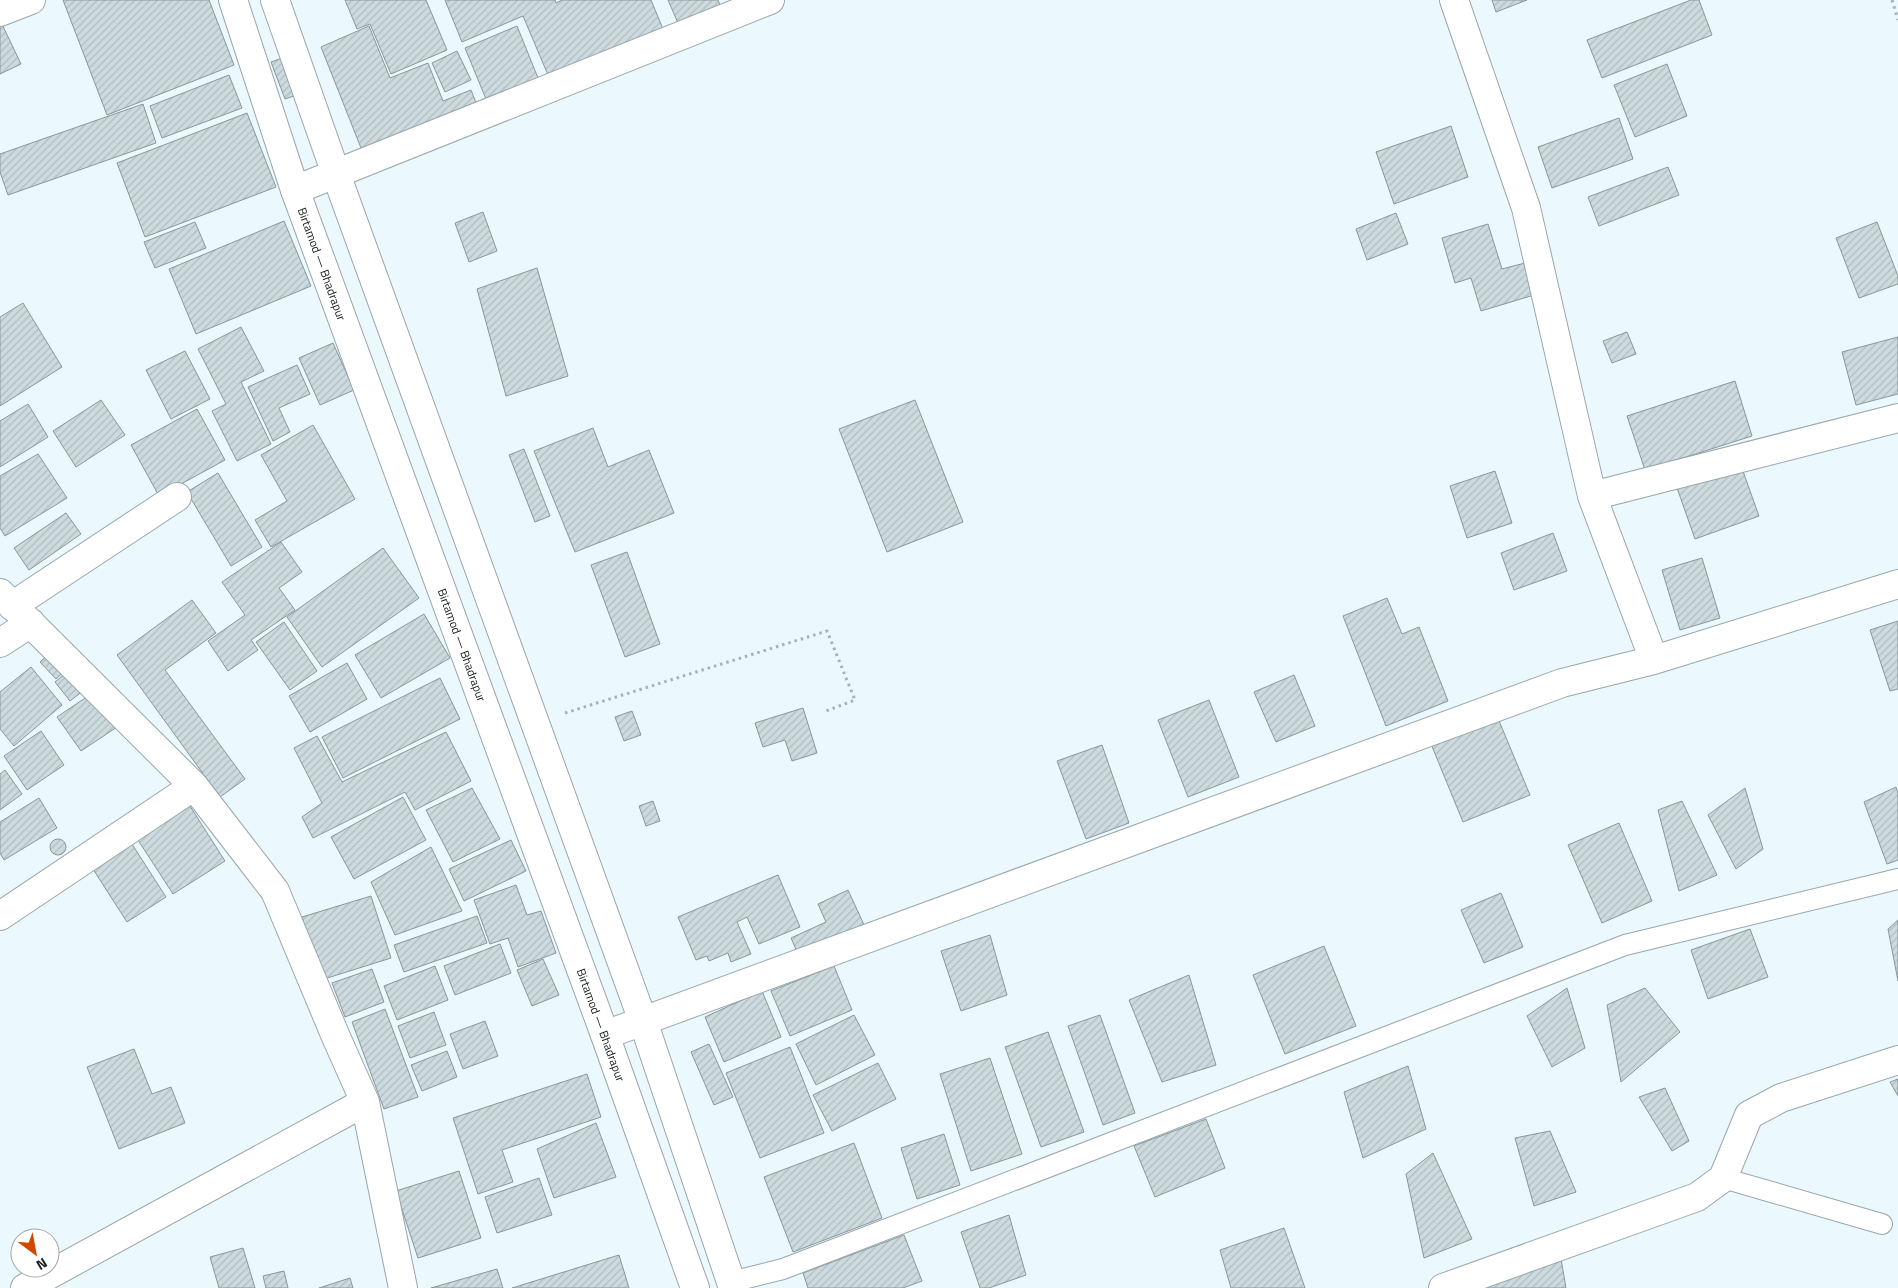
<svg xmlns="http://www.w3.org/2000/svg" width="1898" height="1288" font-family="'Titillium Web',sans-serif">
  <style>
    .building { fill: url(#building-hatch); stroke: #89969a }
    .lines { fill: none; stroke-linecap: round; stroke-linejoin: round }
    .lane-casing { stroke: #99a6ab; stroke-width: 22 }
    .street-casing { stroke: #99a6ab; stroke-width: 30 }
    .primary-casing { stroke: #99a6ab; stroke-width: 30 }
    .path { stroke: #a6b1b5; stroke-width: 3; stroke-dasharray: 2.5 4; stroke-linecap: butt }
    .lane { stroke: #fff; stroke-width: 20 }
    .street { stroke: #fff; stroke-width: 28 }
    .primary { stroke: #fff; stroke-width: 28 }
    .labels { text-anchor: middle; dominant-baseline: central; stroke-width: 4; stroke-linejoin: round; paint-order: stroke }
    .street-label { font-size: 12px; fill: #191e1f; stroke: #fff }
  </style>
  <defs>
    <pattern id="building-hatch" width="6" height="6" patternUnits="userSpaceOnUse" patternTransform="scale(1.25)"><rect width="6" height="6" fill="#cddbe0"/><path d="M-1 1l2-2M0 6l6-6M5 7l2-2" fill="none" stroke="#afbcc0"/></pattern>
  </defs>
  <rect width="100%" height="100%" fill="#ebf9fe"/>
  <!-- building -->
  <path class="building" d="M63 0H209L234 65 107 115Z
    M345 0H426L447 50 391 74 370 24 357 29Z
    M445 0H555L556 3 562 0H651L665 34 551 82 523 16 462 42Z
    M668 0H718L720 5 678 23Z
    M1492 0H1527L1496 12Z
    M1691 0H1699L1712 35 1602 78 1587 40Z
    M0 20 21 64 0 74Z
    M369 26 390 78 428 63 443 101 471 90 478 108 363 153 321 47Z
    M517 26 538 78 486 99 465 48Z
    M457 51 471 80 445 92 432 63Z
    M291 55 305 92 285 99 271 62Z
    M1667 64 1687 116 1635 137 1614 85Z
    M229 75 242 108 162 138 150 106Z
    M143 104 156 143 8 195 0 172V154Z
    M247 113 276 187 145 237 117 163Z
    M1619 118 1633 159 1552 188 1538 147Z
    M1451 126 1468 177 1394 204 1376 152Z
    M1668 167 1679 195 1599 226 1588 197Z
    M483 212 497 251 469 262 455 223Z
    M1396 213 1408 244 1367 260 1356 229Z
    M284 221 311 286 196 334 169 269Z
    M195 222 206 248 155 268 144 242Z
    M1877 222 1898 276V284L1859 298 1836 238Z
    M1488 224 1502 269 1525 263 1534 295 1481 311 1471 278 1455 283 1442 238Z
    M537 268 568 376 506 396 477 289Z
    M23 303 62 367 0 406V317Z
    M241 327 264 371 241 382 271 444 237 461 212 411 226 404 198 349Z
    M1627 332 1636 354 1612 363 1603 341Z
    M1898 337V394L1856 405 1842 352Z
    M333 343 354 390 320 405 299 358Z
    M185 351 210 399 171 419 146 370Z
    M297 365 310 394 279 408 290 432 273 441 248 387Z
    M1735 381 1752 436 1645 470 1627 416Z
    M101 400 125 435 76 467 53 431Z
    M915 400 963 522 887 552 839 429Z
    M28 404 48 437 0 467V421Z
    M197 409 225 460 159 496 131 445Z
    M313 425 355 499 271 547 255 520 287 501 261 455Z
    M593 428 608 467 649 450 674 513 575 552 534 451Z
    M524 449 550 516 535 522 509 455Z
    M38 454 67 498 5 536 0 528V476Z
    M1740 463 1759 516 1695 539 1676 485Z
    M1495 471 1512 523 1467 538 1450 486Z
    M218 473 262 547 231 566 187 492Z
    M66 513 81 534 29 570 14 548Z
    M1553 533 1567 571 1514 590 1501 553Z
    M281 542 302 572 279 588 295 610 251 640 258 650 228 671 208 641 245 615 222 582Z
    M383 548 419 598 322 667 287 617Z
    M627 552 660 644 625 657 591 565Z
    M1702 558 1720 618 1680 630 1662 570Z
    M1387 598 1402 634 1419 627 1448 701 1386 726 1343 616Z
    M192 600 216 633 165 670 245 779 220 797 117 655Z
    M424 614 450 658 381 698 355 655Z
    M1898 621V689L1890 691 1870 630Z
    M284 622 317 671 290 690 256 642Z
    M55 648 71 665 56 679 40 662Z
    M347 663 367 699 310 732 289 696Z
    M31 667 62 705 14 746 0 729V692Z
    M72 668 88 687 70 701 55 682Z
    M1294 675 1315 726 1276 742 1254 692Z
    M440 678 460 719 343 778 322 737Z
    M94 692 117 727 81 751 57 717Z
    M1209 700 1239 777 1188 797 1158 720Z
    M803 708 817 753 792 761 785 740 763 747 755 723Z
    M632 711 641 735 624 741 615 717Z
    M1497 716 1530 795 1463 822 1431 744Z
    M41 731 64 765 27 790 4 756Z
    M446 732 471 781 415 810 405 792 313 838 302 817 322 803 294 748 317 736 342 782Z
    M1102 745 1129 823 1086 839 1057 761Z
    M5 770 22 794 0 810V774Z
    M1896 787 1898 794V860L1887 864 1864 802Z
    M472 788 500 839 453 862 426 810Z
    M1745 788 1763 849 1736 869 1708 815Z
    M403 797 426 840 354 879 331 837Z
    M39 798 57 828 4 860 0 853V822Z
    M653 801 660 821 646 826 639 806Z
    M1682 801 1717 875 1679 891 1658 810Z
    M188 803 225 861 173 894 136 837Z
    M1619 823 1652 901 1602 923 1568 845Z
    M50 847a8 8 0 1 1 16 0a8 8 0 1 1-16 0Z
    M511 840 526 871 464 901 449 869Z
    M130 841 166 897 127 922 91 866Z
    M431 847 462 911 395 935 371 882Z
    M778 875 800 927 759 944 747 917 737 922 751 954 731 962 728 953 709 961 707 956 696 960 678 917Z
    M516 885 527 915 541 911 556 953 518 967 508 938 490 944 474 900Z
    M848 890 865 927 799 956 791 938 826 922 818 904Z
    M1501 893 1523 947 1484 963 1461 910Z
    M371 896 391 958 321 980 302 917Z
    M477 916 487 943 404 972 394 945Z
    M1898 920V981L1888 929Z
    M1750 929 1768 977 1708 999 1691 950Z
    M990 935 1007 995 961 1011 941 951Z
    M500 944 511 973 455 995 444 966Z
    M1324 946 1356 1026 1285 1054 1253 975Z
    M543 959 559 995 532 1006 517 970Z
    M435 966 448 1000 397 1020 384 986Z
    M834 966 852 1010 790 1036 771 991Z
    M372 969 384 1002 345 1017 332 983Z
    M1189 975 1216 1065 1162 1082 1129 1000Z
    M1567 988 1585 1048 1552 1067 1527 1016Z
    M1645 988 1680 1032 1621 1082 1607 1005Z
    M762 991 781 1037 724 1062 705 1017Z
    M385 1009 418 1097 384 1109 352 1022Z
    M434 1012 446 1045 410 1058 398 1026Z
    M854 1015 875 1055 816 1085 796 1044Z
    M1100 1015 1135 1113 1103 1125 1068 1026Z
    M485 1021 498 1056 463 1069 450 1034Z
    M1048 1032 1084 1132 1041 1147 1005 1047Z
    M709 1044 733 1097 714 1105 691 1052Z
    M790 1047 824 1133 760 1158 726 1073Z
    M134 1049 152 1094 171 1087 185 1123 119 1149 87 1067Z
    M447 1051 457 1077 422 1091 411 1065Z
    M990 1058 1022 1154 971 1171 940 1074Z
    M878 1063 896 1099 832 1131 813 1095Z
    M1408 1066 1426 1129 1363 1158 1344 1092Z
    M587 1074 601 1117 502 1150 513 1182 478 1194 453 1118Z
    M1898 1079V1096L1890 1082Z
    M1665 1088 1689 1141 1672 1151 1639 1097Z
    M1206 1119 1225 1168 1155 1197 1134 1146Z
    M596 1123 616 1177 554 1198 537 1149Z
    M1550 1131 1576 1192 1534 1206 1515 1138Z
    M944 1134 960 1185 917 1199 901 1148Z
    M854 1143 882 1218 793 1252 764 1177Z
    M1433 1153 1472 1239 1424 1258 1406 1174Z
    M459 1171 481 1238 418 1258 396 1191Z
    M539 1178 552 1215 497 1233 485 1197Z
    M1009 1215 1026 1275 989 1288H980L961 1232Z
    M1284 1228 1305 1288H1231L1220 1250Z
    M904 1235 922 1281 903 1288H808L803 1273Z
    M243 1248 255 1288H219L210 1257Z
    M1560 1253 1566 1288H1484Z
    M619 1255 629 1288H512Z
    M497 1269 503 1288H431Z
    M284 1271 288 1288H266L263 1276Z
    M350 1278 353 1288H319Z"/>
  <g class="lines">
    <!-- lane casing -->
    <g class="lane-casing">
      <path id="lane" d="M1723 1178 1882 1224
        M731 1282 783 1269 1625 945 1898 879"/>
    </g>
    <!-- street casing -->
    <g class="street-casing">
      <path id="street" d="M0 12 31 0
        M295 190 770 0
        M1592 496 1898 418
        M0 593 194 786 275 891 336 1037 365 1102 403 1288
        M12 606 177 497
        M0 643 31 623
        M1654 660 1898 584
        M0 916 194 786
        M605 1035 1562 683 1654 660 1592 496 1526 208 1454 0
        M25 1288 365 1102
        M1443 1288 1697 1197 1723 1178 1749 1115 1781 1098 1898 1060"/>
    </g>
    <!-- primary casing -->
    <g class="primary-casing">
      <path id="primary" d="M233 0 295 190 605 1035 695 1288
        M275 0 336 174 643 1021 733 1288"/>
    </g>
    <!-- path -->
    <path class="path" d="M1892 0 1898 20
      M565 713 827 631 855 700 826 711"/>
    <!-- lane -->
    <use href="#lane" class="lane"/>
    <!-- street -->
    <use href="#street" class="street"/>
    <!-- primary -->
    <use href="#primary" class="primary"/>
  </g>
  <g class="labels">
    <!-- street labels -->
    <g class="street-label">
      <text transform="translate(322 264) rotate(70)">Birtamod — Bhadrapur</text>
      <text transform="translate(462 645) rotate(70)">Birtamod — Bhadrapur</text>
      <text transform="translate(601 1025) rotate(70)">Birtamod — Bhadrapur</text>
    </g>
  </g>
  <!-- north arrow -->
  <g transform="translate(35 1253) rotate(148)"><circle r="24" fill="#ffffff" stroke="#a3a5a5"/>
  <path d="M0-4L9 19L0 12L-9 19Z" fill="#cf4a00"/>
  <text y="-8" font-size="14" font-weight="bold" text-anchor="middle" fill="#191e1f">N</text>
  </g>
</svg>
